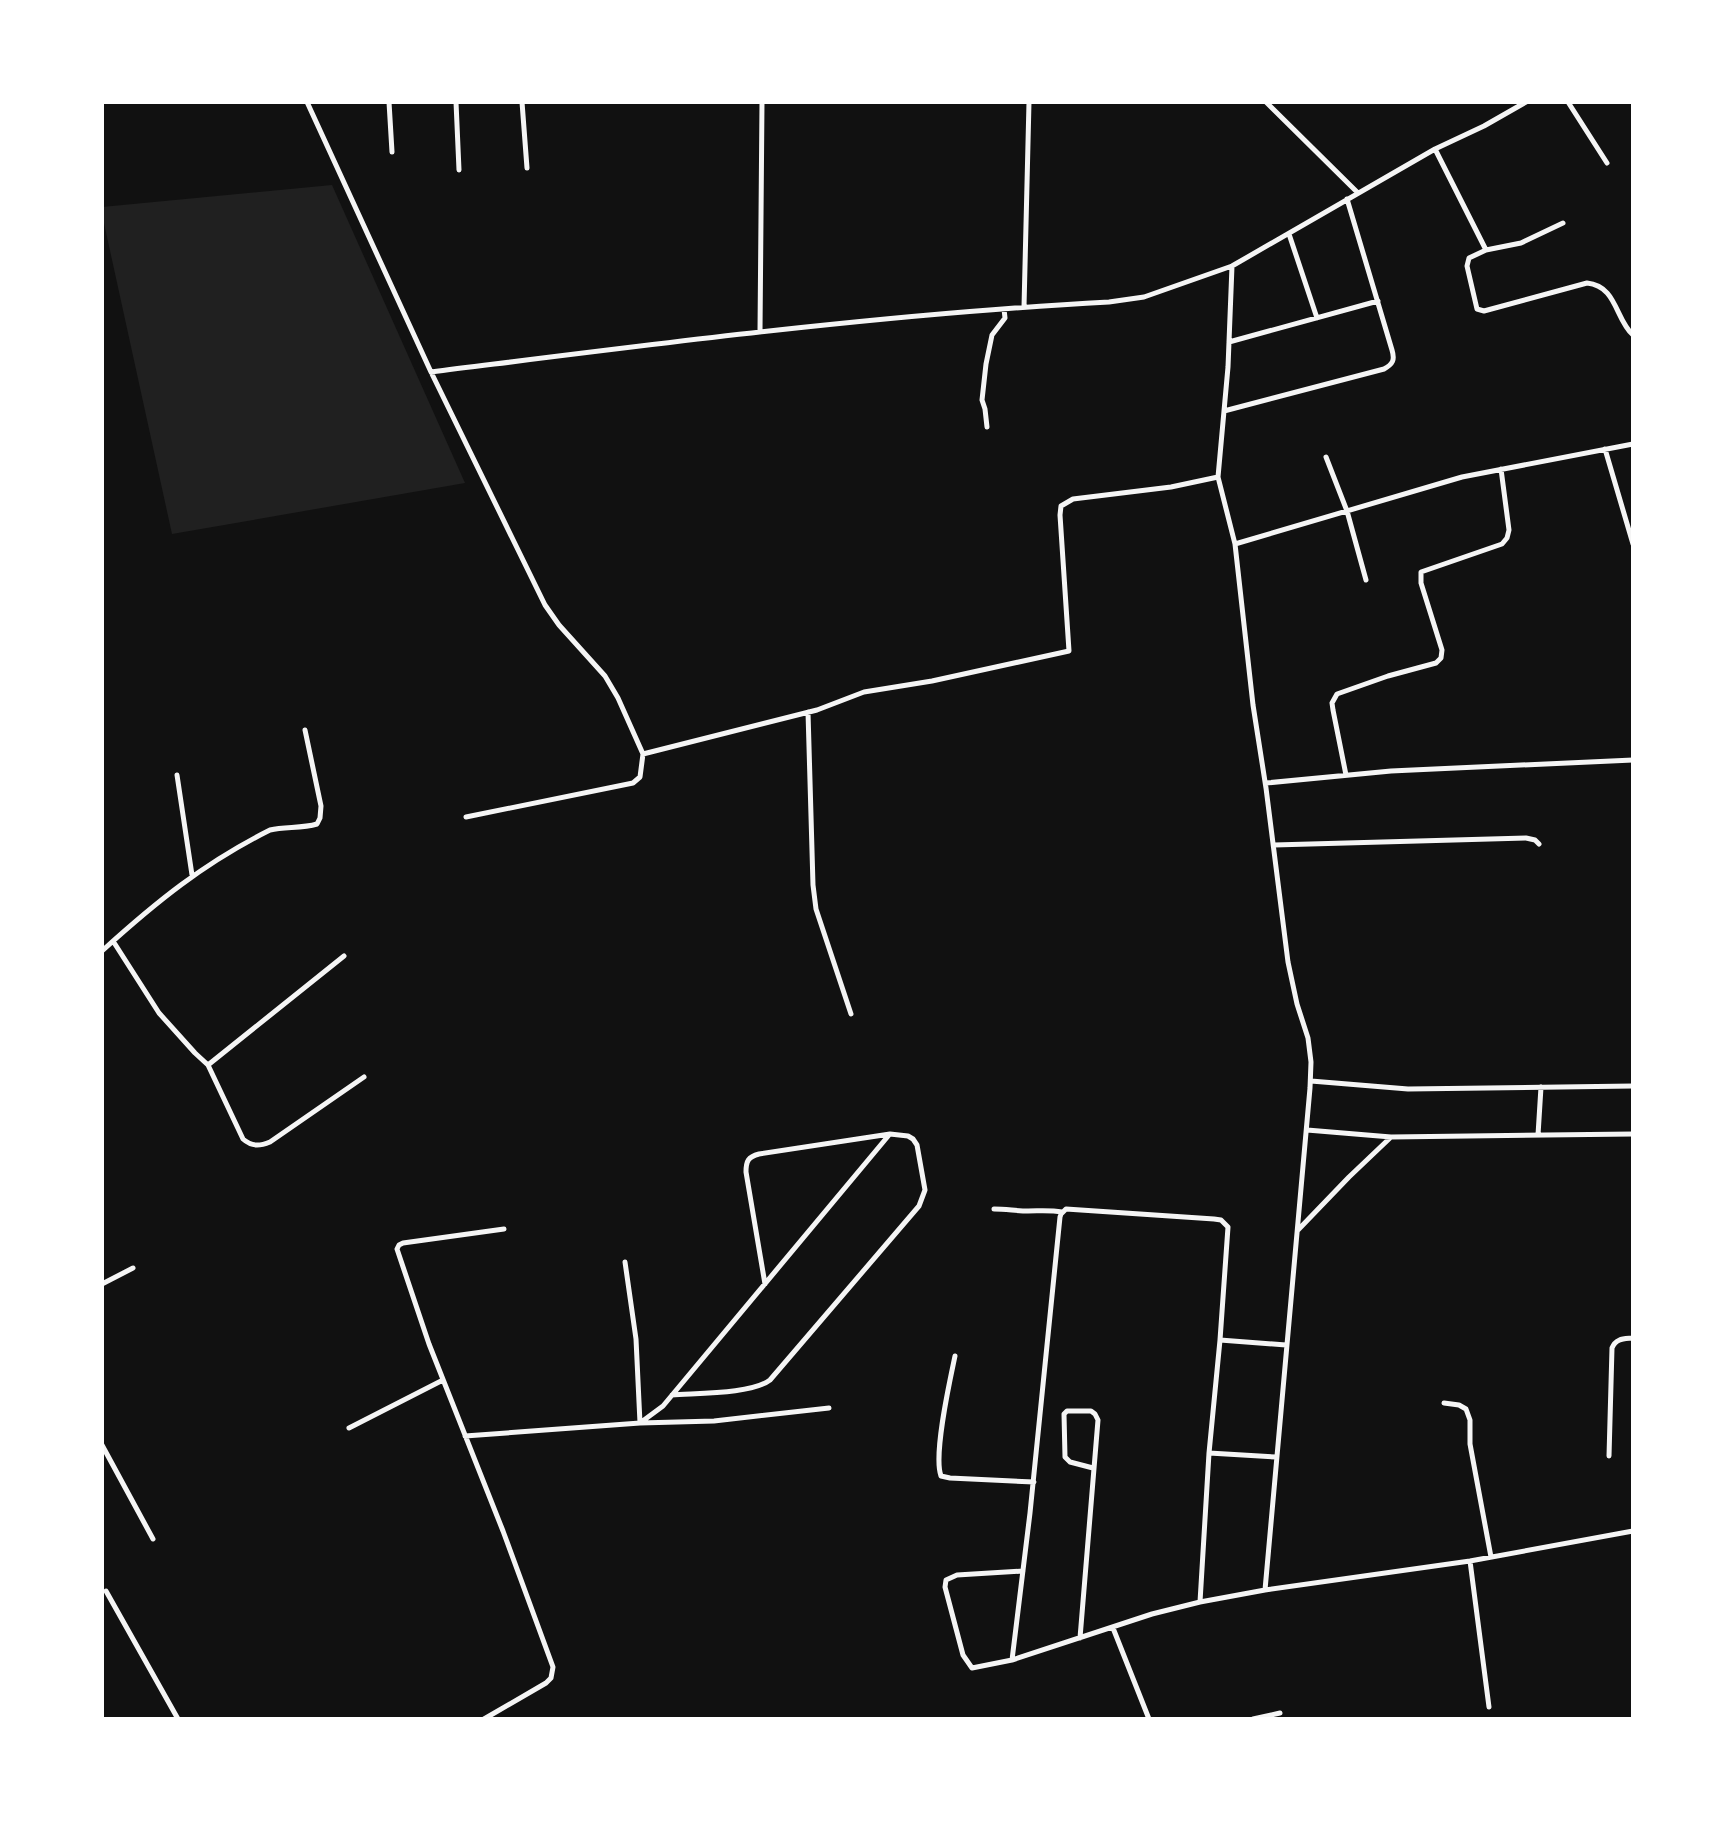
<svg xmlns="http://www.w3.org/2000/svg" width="1735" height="1821" font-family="'Varela Round',sans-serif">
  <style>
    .green { fill: #202020 }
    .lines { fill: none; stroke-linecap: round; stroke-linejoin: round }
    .minor { stroke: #f5f5f5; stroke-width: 5 }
  </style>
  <rect width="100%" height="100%" fill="#111"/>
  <!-- green -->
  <path class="green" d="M332 185 465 483 172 534 102 214V207Z"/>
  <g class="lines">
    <!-- minor -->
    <path class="minor" d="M307 102 431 372 545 605 559 625 605 676 618 698 643 754 640 777 633 783 466 817
      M389 102 392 152
      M456 102 459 170
      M522 102 527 168
      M1266 102 1357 192
      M1568 102 1607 163
      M1435 149 1486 250 1521 243 1563 223
      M1289 234 1317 318
      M1486 250 1469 258 1467 266 1477 309 1484 311 1587 283C1617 286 1615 319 1633 335
      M1024 307 1029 102
      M760 332 762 102
      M1229 342 1378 301
      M431 372C656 344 882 314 1109 302L1144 297 1232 266 1435 149 1484 126 1526 102
      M1224 411 1384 369C1393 364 1395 360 1392 350L1347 199
      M987 427 985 409 982 400 986 364 992 335 1005 318 1004 309
      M1605 449 1633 544
      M1326 457 1347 511 1366 580
      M1218 477 1235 544 1253 705 1266 788 1288 962 1297 1004 1308 1038 1311 1062 1310 1088 1265 1590
      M1235 544 1462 477 1633 444
      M808 712 813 885 816 909 851 1014
      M643 754 817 710 864 692 932 681 1069 651 1060 515 1061 506 1073 499 1171 487 1218 477 1228 367 1232 266
      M177 775 192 875
      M1346 775 1333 710 1332 703 1337 694 1388 676 1436 663 1441 658 1442 650 1421 583V572L1502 544 1507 538 1509 530 1501 469
      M1266 783 1391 771 1633 760
      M1274 845 1526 838 1535 840 1539 844
      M113 941 159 1013 195 1053 208 1065 243 1139C252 1147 260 1146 270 1142L364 1077
      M102 951C156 902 204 863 270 830 285 826 301 829 317 824L320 818 321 806 305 730
      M208 1065 344 956
      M1311 1081 1408 1089 1633 1086
      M1307 1130 1391 1137 1633 1134
      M1538 1135 1541 1087
      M994 1209C1006 1209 1017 1211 1028 1211 1040 1211 1050 1210 1062 1212
      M1298 1230 1349 1177 1390 1138
      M102 1284 133 1268
      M1220 1340 1286 1345
      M955 1356C950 1380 933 1455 941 1476L950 1478 1034 1482
      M672 1395C697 1393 752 1394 770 1380L919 1206 925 1190 917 1145 913 1139 908 1136 890 1134 759 1154C748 1157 746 1161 746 1172L765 1284
      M1444 1403 1459 1405 1466 1409 1470 1420V1444L1491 1557
      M829 1408 714 1421 640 1423 663 1406 889 1135
      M349 1428 443 1380
      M465 1436 640 1423 636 1339 625 1262
      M102 1445 153 1539
      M1209 1453 1276 1457
      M1609 1456 1612 1348C1616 1338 1624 1339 1633 1338
      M1470 1561 1489 1707
      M1023 1571 957 1575 946 1580 945 1587 963 1655 972 1668 1012 1660 1152 1614 1200 1602 1265 1590 1470 1561 1633 1531
      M106 1591 178 1719
      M1113 1628 1149 1719
      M1080 1638 1098 1420 1095 1414 1091 1411H1067L1064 1414 1065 1457 1070 1462 1093 1468
      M1012 1660 1030 1513 1060 1217 1061 1214 1066 1209 1214 1219 1221 1220 1228 1227 1220 1340 1209 1453 1200 1602
      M484 1719 546 1683 551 1678 553 1667 503 1531 429 1344 397 1249 399 1245 403 1243 504 1229
      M1253 1719 1280 1713"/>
  </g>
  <!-- border -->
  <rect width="1735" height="1821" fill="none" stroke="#ffffff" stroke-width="208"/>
</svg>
